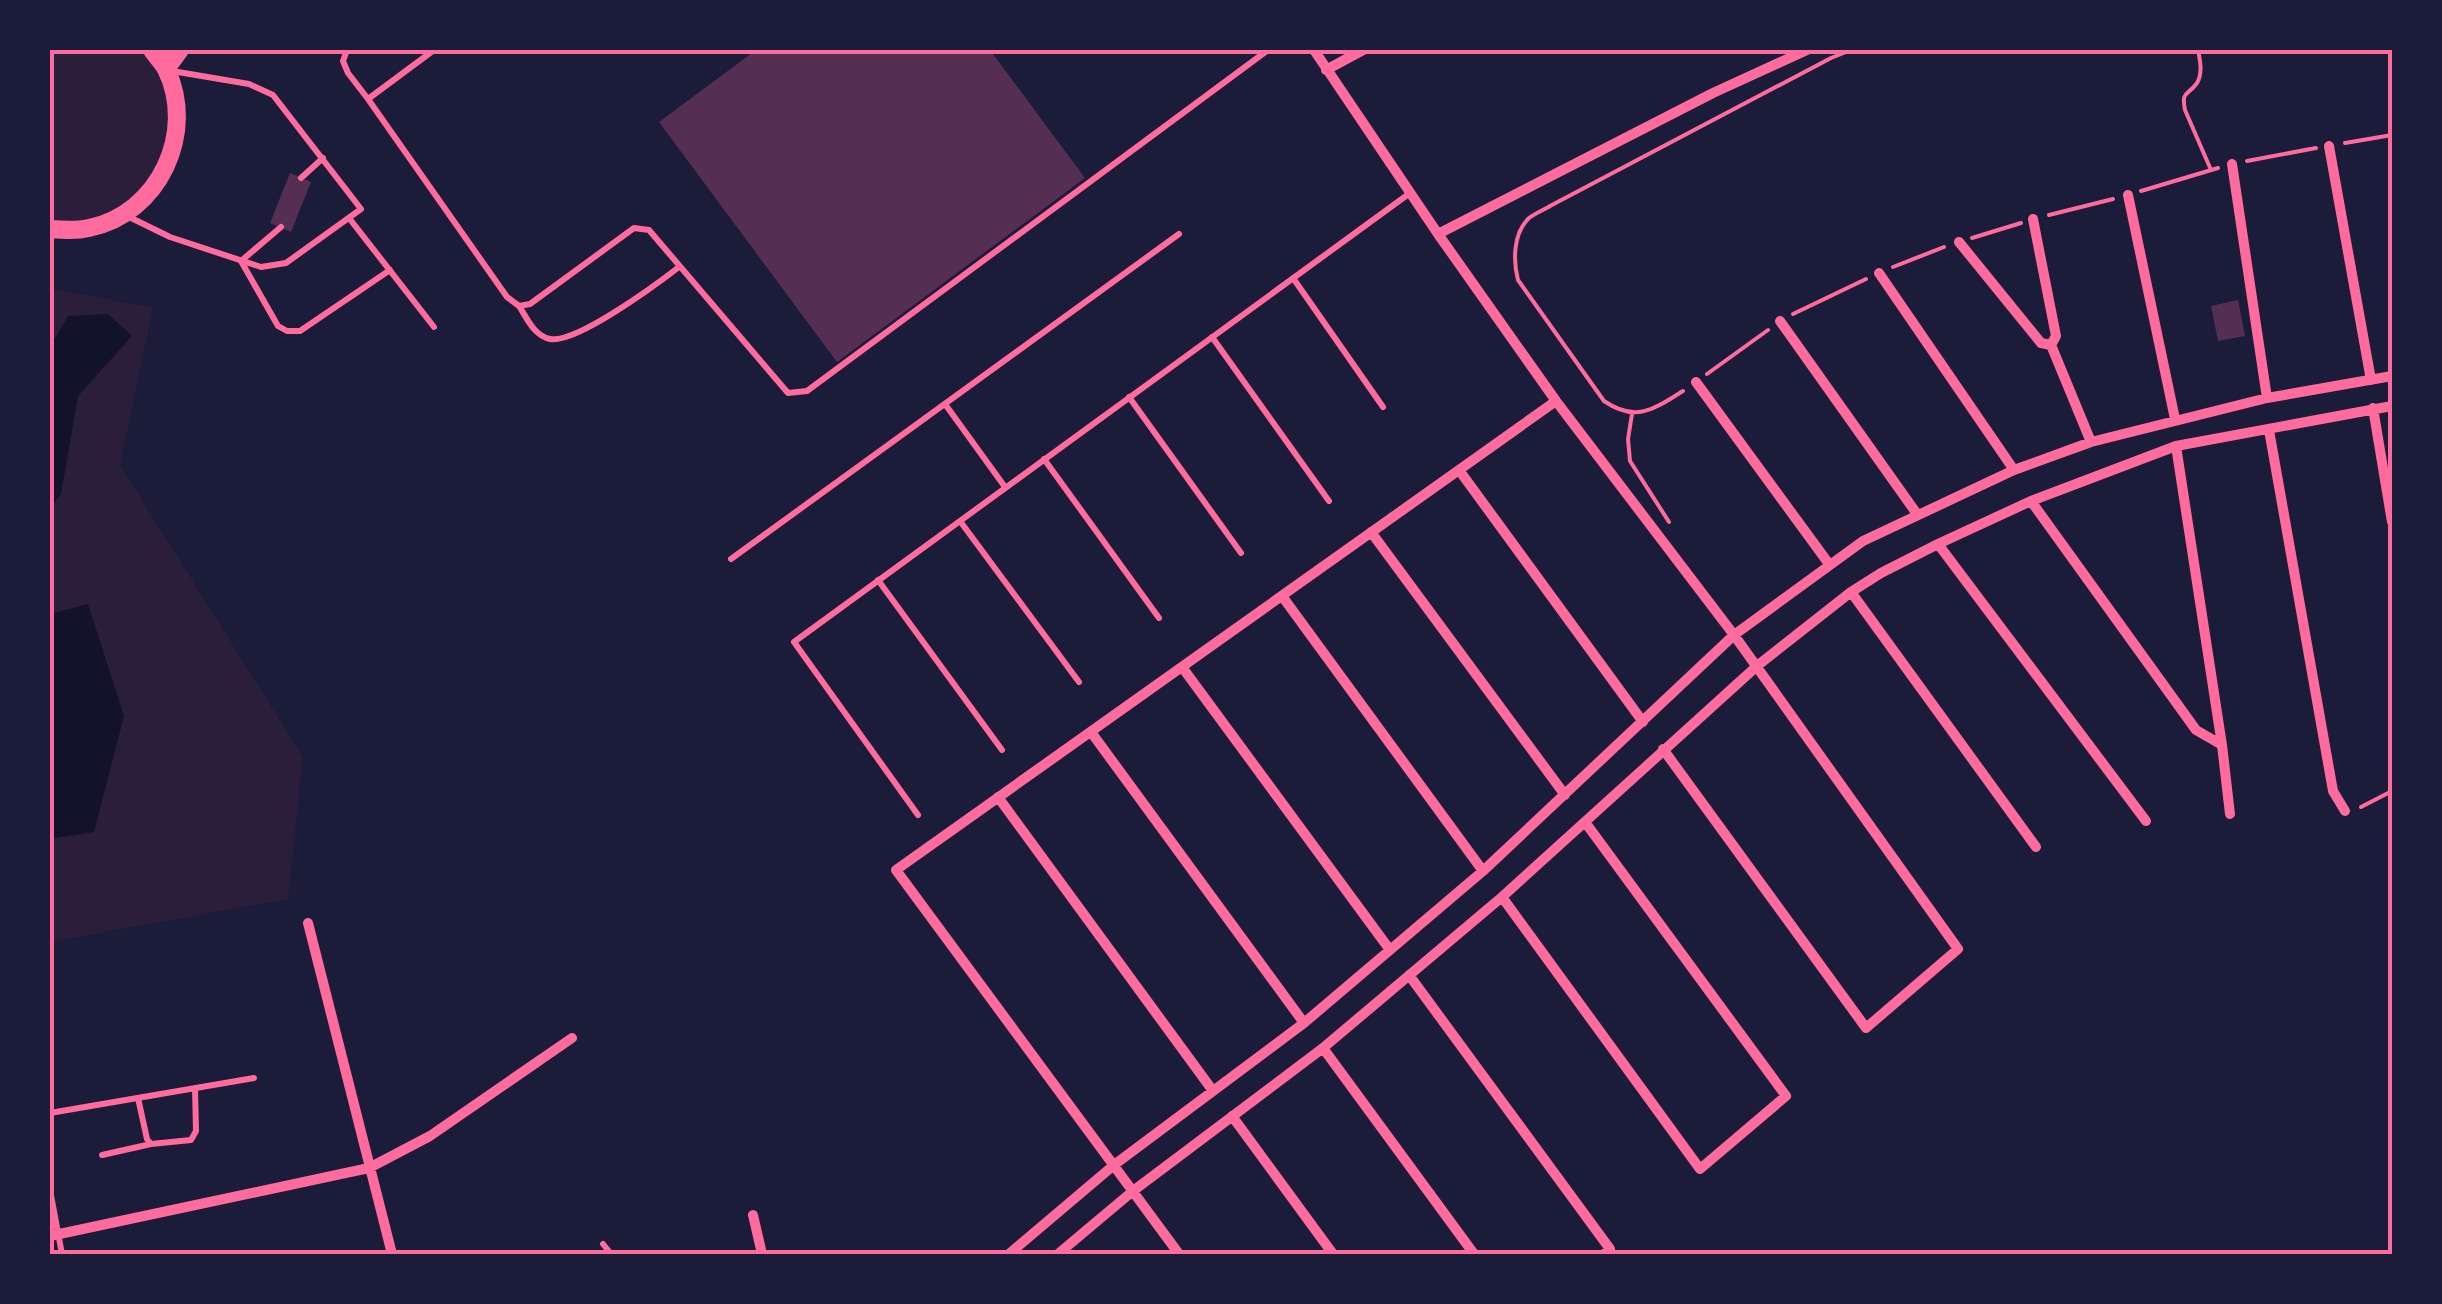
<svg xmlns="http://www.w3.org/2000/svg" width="2442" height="1304" font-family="'Source Sans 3',sans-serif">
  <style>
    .green { fill: #2a1e3b }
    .water { fill: #12122b }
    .building { fill: #542f53 }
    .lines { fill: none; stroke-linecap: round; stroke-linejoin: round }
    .path { stroke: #ff6b9d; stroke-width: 4 }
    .service { stroke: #ff6b9d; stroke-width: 6 }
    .minor { stroke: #ff6b9d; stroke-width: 10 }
    .secondary { stroke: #ff6b9d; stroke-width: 18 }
    .neatline { fill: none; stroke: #ff6b9d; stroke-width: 4 }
  </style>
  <rect width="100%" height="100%" fill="#1b1b3a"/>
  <!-- green -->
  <path class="green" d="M50 50H152L176 101 167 166 124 215 50 229Z
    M50 289 153 307 120 465 303 757 288 899 50 942Z"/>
  <!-- water -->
  <path class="water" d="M108 314 132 336 78 396 61 494 50 509V347L68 316Z
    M88 604 124 716 94 832 50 839V614Z"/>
  <!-- building -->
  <path class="building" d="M756 50H990L1085 178 837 362 659 122Z
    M290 173 311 182 291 232 270 223Z
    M2238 300 2245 336 2218 341 2211 306Z"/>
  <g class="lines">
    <!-- path -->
    <path class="path" d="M2198 50C2200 60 2203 73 2197 83 2188 96 2181 90 2185 110L2211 170
      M2345 143 2392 135
      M2247 161 2316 148
      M2141 191 2218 168
      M2049 215 2113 199
      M1972 238 2021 223
      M1893 267 1944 247
      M1793 314 1866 279
      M1707 374 1768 330
      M1683 391C1654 409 1636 423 1604 401L1518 280C1513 261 1513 233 1529 218 1535 213 1544 210 1550 206L1831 58 1851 50
      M1632 414 1628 439 1630 461 1669 522
      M2361 807 2392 791"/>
    <!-- service -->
    <path class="service" d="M347 50 343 61 348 73 368 99 507 297 519 306 530 304 634 228 649 230 788 393 807 391 1268 50
      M368 99 434 50
      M301 178 323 158
      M125 215 170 237 261 267 286 263 361 209 273 95 249 84 172 71
      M349 218 434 327
      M281 227 241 261 278 326 287 331H300L390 270
      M1293 278 1383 407
      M519 306C527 318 534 336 550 339 576 344 657 284 679 267
      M1212 337 1329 501
      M1129 397 1241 553
      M945 404 1005 487
      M1044 459 1159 618
      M960 521 1079 682
      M731 559 1179 234
      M878 580 1002 750
      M918 815 794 642 1410 193
      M138 1098 147 1139 151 1144 191 1140 196 1131 195 1088
      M50 1113 254 1078
      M102 1155 151 1144
      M50 1190 62 1254
      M603 1244 611 1254"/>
    <!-- minor -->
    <path class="minor" d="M1314 50 1438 234 1556 401 1734 635 1958 949 1866 1028 1663 749
      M1326 70 1363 50
      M2329 146 2371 380
      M2232 164 2267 398
      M2128 195 2175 419
      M2033 219 2056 336 2051 345 2091 442
      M1438 234 1713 93 1807 50
      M1959 242 2041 343 2051 345
      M1879 273 2014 470
      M1780 321 1917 514
      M1696 382 1829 564
      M2373 408 2392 522
      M2269 430 2333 791 2345 811
      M2176 446 2222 745 2230 814
      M1459 470 1643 722
      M2031 501 2196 730 2222 745
      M1371 532 1565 795
      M1938 544 2146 821
      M1851 592 2036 847
      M1282 596 1483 871
      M1182 667 1390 950
      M1091 732 1304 1023
      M998 797 1213 1091
      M1502 897 1700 1169 1786 1096 1585 822
      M308 923 392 1254
      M1409 975 1610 1249 1604 1254
      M1323 1048 1474 1254
      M1232 1116 1333 1254
      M753 1215 762 1254
      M50 1236 369 1168 430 1136 572 1038
      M1009 1254 1114 1165 1304 1023 1483 871 1734 635 1863 541 2014 470 2091 442 2267 398 2392 376
      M1058 1254 1133 1191 1323 1048 1502 897 1757 666 1851 592 1881 573 1938 544 2031 501 2176 446 2392 406
      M1179 1254 896 870 1556 401"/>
    <!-- secondary -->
    <path class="secondary" d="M166 69 180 50
      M50 229C63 230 76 231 89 228 159 214 197 132 166 69 162 62 156 56 152 50"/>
  </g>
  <!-- border -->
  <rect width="2442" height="1304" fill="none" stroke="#1b1b3a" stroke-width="105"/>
  <rect x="52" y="52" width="2338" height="1200" class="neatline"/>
</svg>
